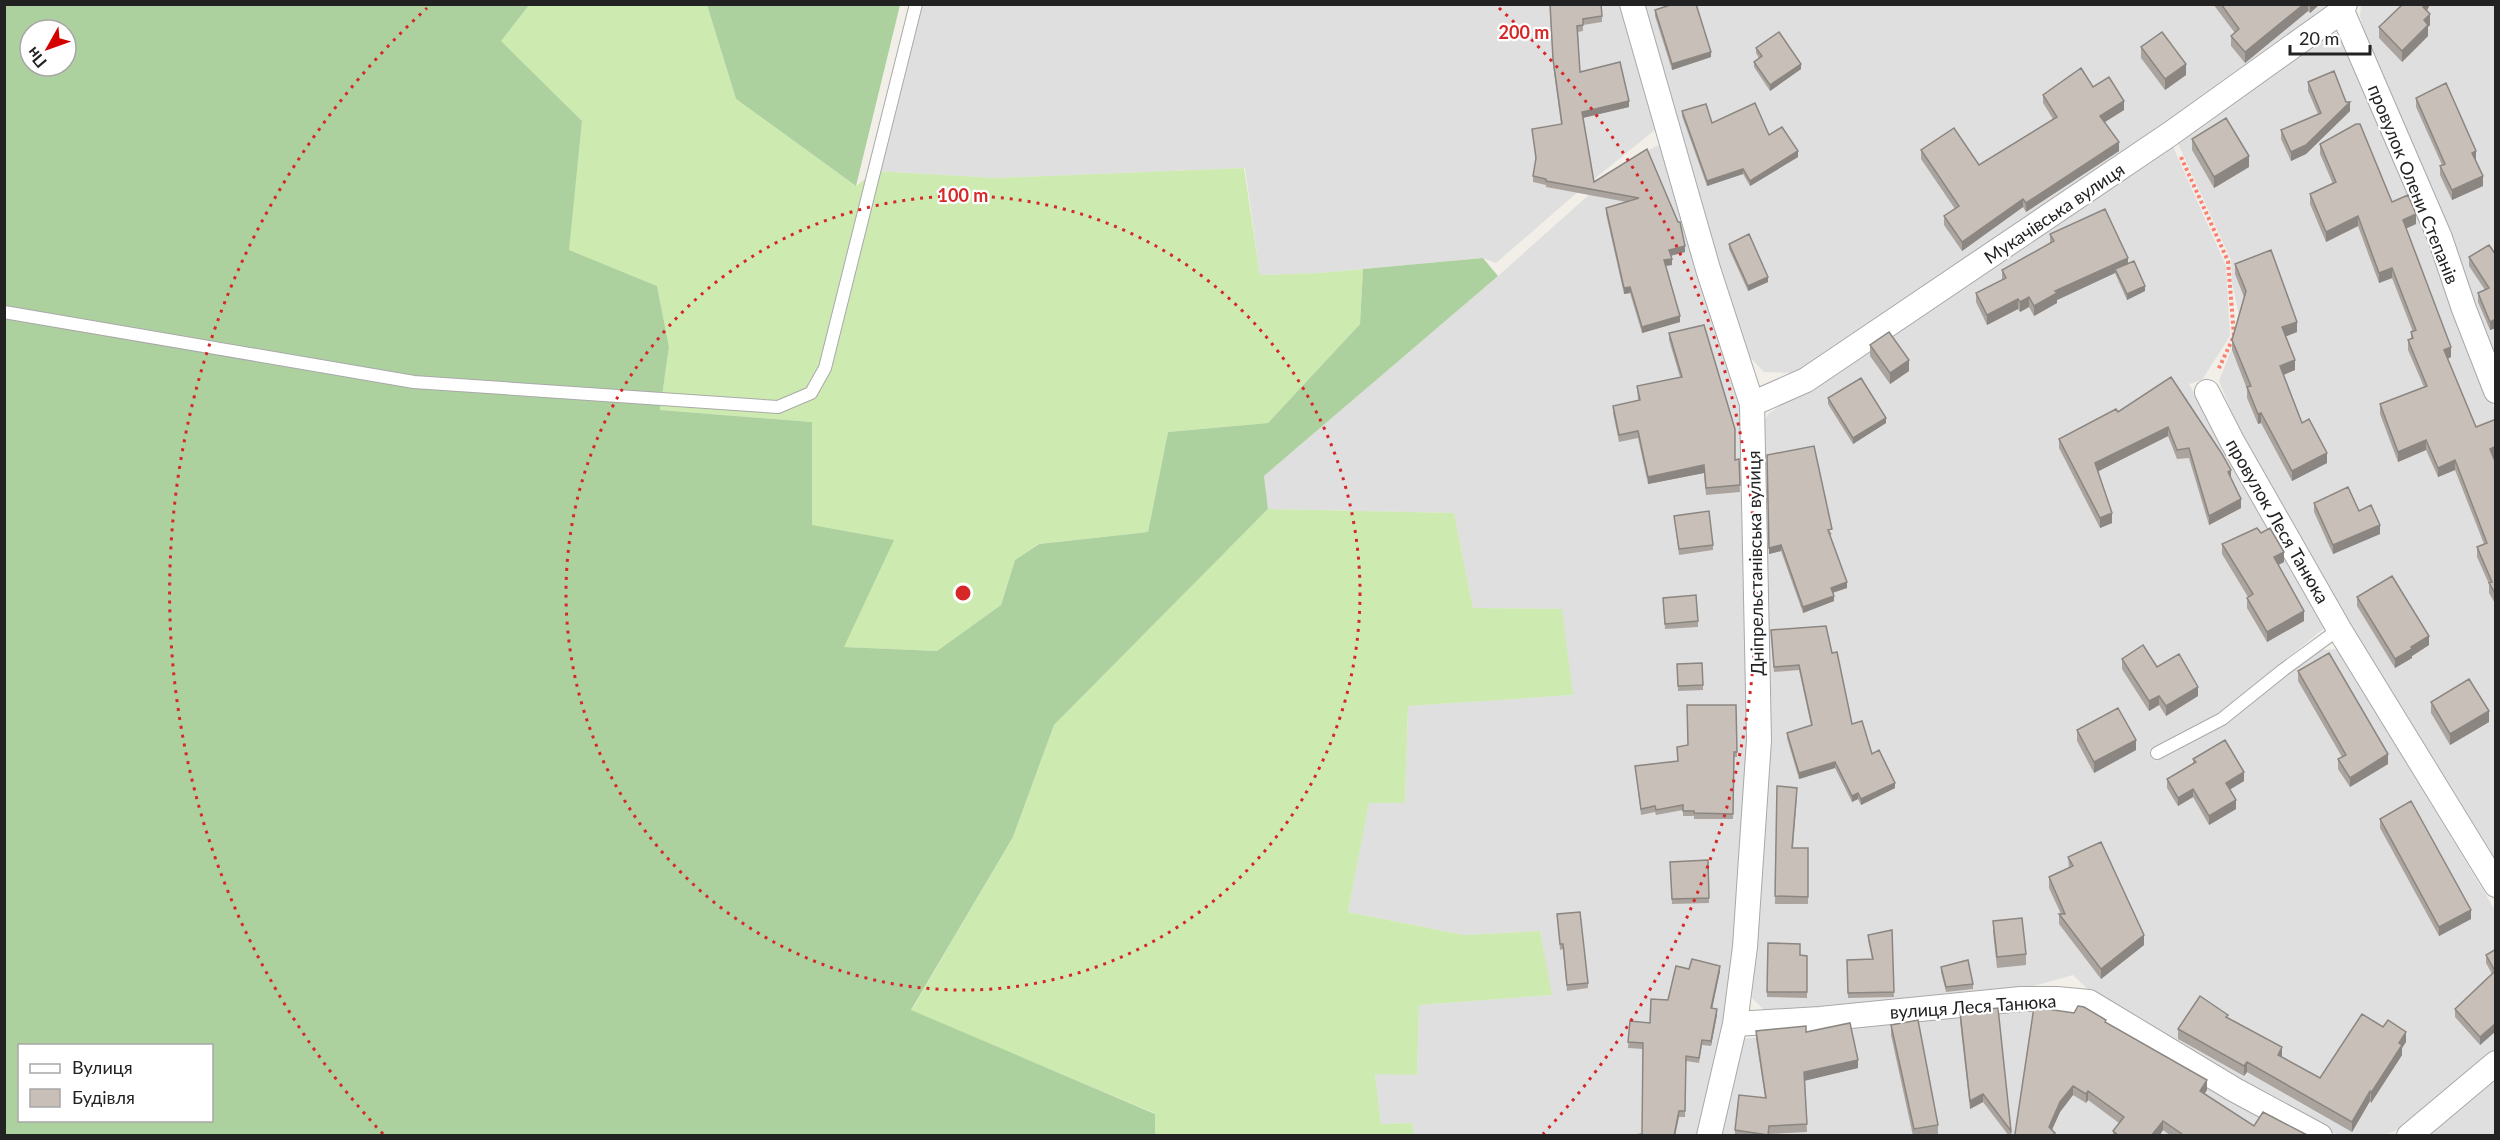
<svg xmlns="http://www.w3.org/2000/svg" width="2500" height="1140" font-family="Lato,sans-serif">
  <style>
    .residential { fill: #e0dfdf }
    .grass { fill: #cdebb0 }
    .forest { fill: #add19e; fill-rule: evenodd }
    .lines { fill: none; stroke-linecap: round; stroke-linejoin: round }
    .service-casing { stroke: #a9a9a9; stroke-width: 14 }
    .minor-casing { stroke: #a9a9a9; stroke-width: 26 }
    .path { stroke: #fa8072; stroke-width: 4; stroke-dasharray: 3 3; stroke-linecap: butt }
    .service { stroke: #fff; stroke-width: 12 }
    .minor { stroke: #fff; stroke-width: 24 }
    .wall { fill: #aba49e }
    .shaded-wall { fill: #8b8681 }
    .building { fill: #c7bfb8; stroke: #8b8681; stroke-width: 1.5 }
    .ring { fill: none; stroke: #d62828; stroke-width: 3; stroke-dasharray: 3 6 }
    .labels { text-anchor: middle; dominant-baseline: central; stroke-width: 4.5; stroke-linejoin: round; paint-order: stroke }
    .street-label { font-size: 18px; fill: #222; stroke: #fff }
    .centre { fill: #d62828; stroke: #fff; stroke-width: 3 }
    .ring-label { font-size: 18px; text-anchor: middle; font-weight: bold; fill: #d62828; stroke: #fff; stroke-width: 4.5; stroke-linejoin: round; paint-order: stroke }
  </style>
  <rect width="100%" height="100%" fill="#f2efe9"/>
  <!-- residential -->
  <path class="residential" d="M919 5H1627L1661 125 1572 197 1496 263 1483 258 1319 273 1260 275 1245 168 996 178 876 171Z
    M1641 5H2331L2169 125 1797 373 1764 372 1744 351Z
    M2361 5H2495V360L2369 49 2360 16Z
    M2328 33 2340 36 2431 241 2495 411V866L2380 677 2243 440 2219 381 2234 343 2239 316 2232 283 2231 260 2176 139Z
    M1665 142 1744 406 1751 732 1726 1027 1697 1135 1414 1136 1412 1123 1381 1124 1375 1074H1417L1419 1005 1551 995 1540 931 1464 935 1348 912 1369 802 1405 803 1408 706 1572 695 1561 609 1473 608 1454 513 1268 509 1264 476 1498 276 1627 161Z
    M2171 142 2226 266 2230 336 2202 380 2189 384 2327 626 2217 715 2149 751 2155 761 2222 726 2319 650 2338 649 2495 910V1053L2417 1118 2393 1132 2384 1135H2338L2232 1081 2105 1006 2073 975 2020 990 1769 1015 1752 998 1765 824 1760 429 1768 414 1807 386Z
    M2014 1004 2083 1010 2303 1136H1721L1743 1039Z
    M2495 1075V1135L2420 1136Z"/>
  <!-- grass -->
  <path class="grass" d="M529 5H707L736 99 856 186 876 171 996 178 1244 168 1260 275 1319 273 1363 269 1360 324 1268 423 1168 432 1148 532 1038 544 1015 560 1001 605 937 651 843 647 812 525V422L660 410 669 347 657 286 568 250 582 121 500 41Z
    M1268 509 1454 513 1473 608 1562 609 1573 695 1408 706 1405 803H1369L1348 912 1464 935 1540 931 1552 995 1419 1005 1417 1075 1375 1074 1381 1124 1412 1123 1414 1135H1155L1154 1113 911 1011 1013 837 1054 725Z"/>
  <!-- forest -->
  <path class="forest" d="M5 5H529L501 41 582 121 569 250 657 286 669 347 660 410 812 422V525L894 540 844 647 937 651 1001 605 1015 560 1039 544 1148 532 1168 432 1268 423 1360 324 1363 269 1483 258 1498 276 1264 476 1268 509 1054 725 1013 837 911 1010 1155 1114V1135L5 1136ZM30 30H66V66H30ZM20 1046H212V1120H20Z
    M707 5H900L856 186 736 99Z"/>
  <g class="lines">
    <!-- service casing -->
    <g class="service-casing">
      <path id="service" d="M4 312 414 382 778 407 811 393 825 368 916 4
        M2157 753 2222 719 2283 670 2339 629"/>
    </g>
    <!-- minor casing -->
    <g class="minor-casing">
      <path id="minor" d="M1632 4 1708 269 1752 404 1759 740 1745 947 1735 1024 1709 1136
        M2342 11 2440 238 2464 309 2496 391
        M2207 392 2232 441 2339 629 2496 885
        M1752 404 1806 380 2170 134 2342 11 2345 4
        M1735 1024 1820 1019 2021 999H2057L2089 1002 2235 1090 2320 1136
        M2409 1136 2496 1063"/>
    </g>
    <!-- path -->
    <path class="path" d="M2181 157 2228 261 2234 336 2218 370"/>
    <!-- service -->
    <use href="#service" class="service"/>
    <!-- minor -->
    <use href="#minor" class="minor"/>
  </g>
  <!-- wall -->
  <path class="wall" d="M1550 4 1602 16V22L1583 25V31L1578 32 1580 72 1629 107 1583 118 1594 182 1647 149 1685 252 1671 256 1672 265 1665 266 1680 322 1642 333 1630 293 1624 294 1606 214V208L1627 202 1546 187V185L1533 182V176L1536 161 1532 129 1561 124 1553 65Z
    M2213 4H2320L2310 13 2308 11 2245 63 2231 46V36L2235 33Z
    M2430 4 2427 11 2430 25 2428 27V36L2402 62 2379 38V27Z
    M1655 10 1711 57 1672 70 1655 16Z
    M2141 47 2186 75 2165 90 2141 58Z
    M1756 48 1801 69 1770 91 1754 67V62L1759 58 1756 53Z
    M2308 82 2350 111 2306 154 2291 161 2281 139V130L2318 114 2308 91Z
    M2093 87 2124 110 2105 122 2119 151 2026 212 2023 207 1962 251 1944 225V216L1955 209 1921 159V150L1979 165 2053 119 2043 103V95Z
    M2416 98 2476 160 2475 161 2483 186 2452 200 2440 175V166L2442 165 2416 107Z
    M1682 111 1712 123 1769 135 1798 157 1750 186 1743 174 1707 186 1682 116Z
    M2192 139 2249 167 2214 188 2192 150Z
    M2320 144 2392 202 2416 224 2406 228 2451 357 2448 359 2476 427 2496 422V456L2493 457 2496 464V605L2489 593V584L2477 557V547L2484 544 2455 470 2438 477 2426 450 2398 462 2380 414V404L2424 387 2408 350V340L2411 339V332H2413L2392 278 2379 283 2358 226 2326 242 2310 204V194L2333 184 2320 154Z
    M2050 234 2128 263 2145 291 2127 300 2115 273 2057 300V303L2034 316 2029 307 2020 312 2018 309 1987 325 1976 302V293L2002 280V270L2050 244Z
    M1729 244 1768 282 1748 291 1729 249Z
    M2496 255V328L2490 330 2478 302V293L2485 290 2469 266V257Z
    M2235 264 2297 332 2285 336 2295 370 2284 375 2302 423 2327 463 2292 481 2261 423 2258 424 2247 398V389L2232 350V340L2244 297 2235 274Z
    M1669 333 1735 460 1739 459 1740 492 1706 495 1704 473 1648 484 1638 438 1619 442 1613 413V406L1638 400 1637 386 1680 377 1669 340Z
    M1870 345 1909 371 1890 384 1870 356Z
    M2171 377 2231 479 2241 508 2209 525 2189 458 2177 459 2168 436 2098 471 2112 523 2100 528 2059 448V439L2118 412Z
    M1828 398 1886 423 1853 444 1828 404Z
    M1767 455 1832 534 1830 535 1847 588 1833 593 1834 601 1803 613 1781 551 1769 554Z
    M2314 503 2380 534 2333 554 2314 512Z
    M1674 516 1713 545V550L1679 555Z
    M2261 533 2284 562 2278 565 2304 621 2267 642 2247 608V598L2248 597 2222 554V544Z
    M2357 597 2429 645 2412 656V658L2395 668 2357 606Z
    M1663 598 1698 621V627L1665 629Z
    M1771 636 1832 653 1852 724 1895 788 1861 805 1858 799 1852 802 1835 768 1799 779 1787 738V733L1811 725 1799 670 1774 672Z
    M2122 659 2157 667 2198 696 2166 716 2159 705 2149 711 2122 669Z
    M1677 664 1703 685V690L1678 691Z
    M2298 671 2388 764 2350 787 2338 769V759L2342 757 2298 681Z
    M2431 702 2489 722 2450 745 2431 713Z
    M1736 705 1737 757H1734L1733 819H1694V816H1683V810L1656 815 1655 812 1641 815 1635 766 1677 761V747L1688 745Z
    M2077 730 2136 750 2094 773 2077 741Z
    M2193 759 2244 781 2230 789 2236 809 2209 825 2193 797 2178 806 2167 788V779L2193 763Z
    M1777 786 1797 796 1793 848H1808V904H1775Z
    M2380 819 2471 919 2439 936 2380 828Z
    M2068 857 2144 945 2101 979 2059 924V914H2061L2049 888V877L2069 868Z
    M1708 860 1709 903 1672 904 1670 862Z
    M1557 914 1588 983V988L1567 991 1563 949 1560 950Z
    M1993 921 2026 954V965L1997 968 1993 932Z
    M1892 930 1894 997 1848 998 1847 960 1872 959 1868 940V935Z
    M1768 943 1800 955 1807 956V998L1767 997Z
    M2496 949V1031L2480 1045 2455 1017V1009L2492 974 2486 963V955Z
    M1941 967 1973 984V989L1946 992 1941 972Z
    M1689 969 1720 971 1712 1008 1717 1015 1711 1046 1702 1045 1699 1063 1686 1061 1685 1117H1679L1642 1134 1643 1049 1628 1048 1630 1021 1650 1023 1668 1000Z
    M2034 1007 2074 1013 2106 1023 2207 1090 2204 1094 2254 1126 2309 1136H2171L2163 1130 2159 1136H2113V1131L2119 1123 2088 1100 2086 1103 2073 1095 2060 1112 2052 1130 2055 1136H2015Z
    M1960 1012 2011 1131V1136H2009L1983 1102 1970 1109 1960 1021Z
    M2228 1018 2282 1057 2320 1078 2406 1042 2402 1048V1055L2371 1103 2370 1101 2352 1132 2247 1072 2244 1076 2178 1039V1029Z
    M1891 1025 1938 1125V1134L1930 1136H1913L1891 1035Z
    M1756 1031 1806 1032 1858 1068 1805 1080 1807 1132 1769 1134V1136H1735V1130L1765 1098 1756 1039Z"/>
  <!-- shaded-wall -->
  <path class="shaded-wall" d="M2304 4H2308V11L2245 63V52Z
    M2310 4H2320L2310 13Z
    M2424 4H2430L2423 18V7Z
    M2430 14V25L2428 27V36L2402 62V51L2424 20Z
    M1711 52V57L1672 70V64Z
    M1801 64V69L1770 91V85Z
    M2186 64V75L2165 90V79Z
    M1629 101V107L1582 118V112Z
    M2124 101V110L2100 125V116Z
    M2350 102V111L2306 154 2291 161V152Z
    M2119 142V151L2026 212V203Z
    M1798 151V157L1750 186V181Z
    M2476 151V160L2472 163V153Z
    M2249 156V167L2214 188V177Z
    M1743 169V174L1707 186V181Z
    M2483 176V186L2452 200V190Z
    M2023 199V207L1962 251V242Z
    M2416 214V224L2403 230V220Z
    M2358 216V226L2326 242V232Z
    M1685 246V252L1669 256V250Z
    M2128 258V268L2115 269V273L2057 300V303L2034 316V306L2055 291Z
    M1672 259V265L1664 266V260Z
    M2392 268V278L2379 283V273Z
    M1768 277V282L1748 291V286Z
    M2145 286V291L2127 300V294Z
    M1630 287V293L1624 294V288Z
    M2029 297V307L2020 312V302Z
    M2018 299V309L1987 325V315Z
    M1680 316V322L1642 333V327Z
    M2496 319V328L2490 330V322Z
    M2297 322V332L2282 338V327Z
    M2451 347V357L2444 360V350Z
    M1909 360V371L1890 384V373Z
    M2295 360V370L2280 376V366Z
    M2261 413V423L2258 424V414Z
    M1886 418V423L1853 444V438Z
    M2168 427V436L2095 473V463Z
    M2426 440V450L2398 462V452Z
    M2496 446V456L2490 459V449Z
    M2327 453V463L2292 481V471Z
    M2455 460V470L2438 477V468Z
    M1704 465V473L1648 484V477Z
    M2231 470V480L2228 472Z
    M2241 499V508L2209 525V516Z
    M2112 513V523L2100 528V518Z
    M2380 525V534L2333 554V545Z
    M1781 545V551L1769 554V548Z
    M2284 552V562L2274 567V557Z
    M1847 582V588L1831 593V588Z
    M1834 596V601L1803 613V607Z
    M2304 611V621L2267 642V632Z
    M2429 636V645L2412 656V658L2395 668V659L2411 647Z
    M2198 687V696L2166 716V706Z
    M2159 696V705L2149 711V701Z
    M2489 711V722L2450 745V734Z
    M2136 740V750L2094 773V762Z
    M2388 754V764L2350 787V778Z
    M1835 762V768L1799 779V773Z
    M2244 772V781L2226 792V783Z
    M1895 783V788L1861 805V799Z
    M2193 789V797L2178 806V798Z
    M1858 793V799L1852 802V796Z
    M2236 800V809L2209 825V816Z
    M2471 910V919L2439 936V927Z
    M2144 935V945L2101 979V969Z
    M1720 966V971L1711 1014V1008Z
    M1717 1009V1015L1711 1046V1041Z
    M2496 1023V1031L2480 1045V1037Z
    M2406 1032V1042L2402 1048V1055L2371 1103V1093Z
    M2282 1047V1057L2278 1055Z
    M1858 1060V1068L1804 1081V1072Z
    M2247 1062V1072L2244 1076V1066Z
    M2207 1080V1090L2200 1100V1091Z
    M2073 1086V1095L2060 1112 2049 1136V1127L2060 1102Z
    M2088 1091V1100L2086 1103V1094Z
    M2370 1091V1101L2352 1132V1122Z
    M1983 1094V1102L1970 1109V1101Z
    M1679 1111V1117L1675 1136H1674Z
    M2163 1121V1130L2159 1136H2151Z"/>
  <!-- building -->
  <path class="building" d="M1550 4H1601L1602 16 1583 19V25L1577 26 1580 72 1620 62 1629 101 1582 112 1594 182 1647 149 1678 222H1680L1685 246 1669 250 1672 259 1664 260 1680 316 1642 327 1630 287 1624 288 1606 208 1639 198 1546 181V179L1533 176 1536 158 1532 129 1562 124 1553 59Z
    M1673 4H1696L1711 52 1672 64 1655 10Z
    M2221 4H2304L2245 52 2231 36 2239 29Z
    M2403 4H2424L2423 7 2430 14 2424 20 2428 25 2402 51 2379 27Z
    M1779 32 1801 64 1770 85 1754 62 1762 56 1756 48Z
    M2162 32 2186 64 2165 79 2141 47Z
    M2081 68 2093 87 2109 77 2124 101 2100 116 2119 142 2026 203 2023 199 1962 242 1944 216 1959 206 1921 150 1954 128 1979 165 2057 117 2043 95Z
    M2334 71 2346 102H2350L2306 145 2291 152 2281 130 2321 113 2308 82Z
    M2446 83 2476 151 2472 153 2483 176 2452 190 2440 166 2445 164 2416 98Z
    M1755 103 1769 135 1782 127 1798 151 1750 181 1743 169 1707 181 1682 111 1706 104 1712 123Z
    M2226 118 2249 156 2214 177 2192 139Z
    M2356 124H2360L2392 202 2408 195 2416 214 2403 220 2451 347 2444 350 2476 427 2494 420 2496 422V446L2490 449 2496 464V595L2489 583 2492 582 2477 547 2487 543 2455 460 2438 468 2426 440 2398 452 2380 404 2427 386 2408 340 2413 338 2411 332 2416 330 2392 268 2379 273 2358 216 2326 232 2310 194 2336 182 2320 144Z
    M2105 209 2128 258 2055 291 2057 293 2034 306 2029 297 2020 302 2018 299 1987 315 1976 293 2006 278 2002 270 2054 241 2050 234Z
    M1749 234 1768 277 1748 286 1729 244Z
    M2489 245 2496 255V319L2490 322 2478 293 2489 288 2469 257Z
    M2271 250 2297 322 2282 327 2295 360 2280 366 2302 423 2309 419 2327 453 2292 471 2261 413 2258 414 2247 387 2251 386 2232 340 2246 291 2235 264Z
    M2134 261 2145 286 2127 294 2115 269Z
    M1704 325 1735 429V460L1739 459 1740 485 1706 488 1704 465 1648 477 1638 431 1619 435 1613 406 1640 400 1637 386 1682 377 1669 333Z
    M1889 332 1909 360 1890 373 1870 345Z
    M2171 377 2222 454 2231 470 2228 472 2241 499 2209 516 2189 448 2177 450 2168 427 2095 463 2112 513 2100 518 2059 439 2116 409 2118 412Z
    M1861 378 1886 418 1853 438 1828 398Z
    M1814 446 1832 529 1828 530 1847 582 1831 588 1834 596 1803 607 1781 545 1769 548 1767 455Z
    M2348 487 2359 511 2371 505 2380 525 2333 545 2314 503Z
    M1709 511 1713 545 1679 549 1674 516Z
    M2257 528 2261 533 2270 528 2284 552 2274 557 2304 611 2267 632 2247 598 2253 594 2222 544Z
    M2392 576 2429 636 2411 647 2412 649 2395 659 2357 597Z
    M1696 595 1698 621 1665 624 1663 598Z
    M1826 626 1832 653 1837 652 1852 724 1862 721 1872 754 1879 750 1895 783 1861 799 1858 793 1852 796 1835 762 1799 773 1787 733 1812 725 1799 665 1774 667 1771 630Z
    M2143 645 2157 667 2179 654 2198 687 2166 706 2159 696 2149 701 2122 659Z
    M2329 653 2388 754 2350 778 2338 759 2346 755 2298 671Z
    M1702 663 1703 685 1678 686 1677 664Z
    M2469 679 2489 711 2450 734 2431 702Z
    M1687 705H1736L1737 752H1734L1733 814 1694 813V811H1683V805L1656 810 1655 806 1641 809 1635 766 1678 761 1677 747 1688 745Z
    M2118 708 2136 740 2094 762 2077 730Z
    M2225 740 2244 772 2226 783 2236 800 2209 816 2193 789 2178 798 2167 779 2196 762 2193 759Z
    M1777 786 1797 788 1792 848H1808V897L1775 896Z
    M2411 801 2471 910 2439 927 2380 819Z
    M2101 842 2144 935 2101 969 2059 914H2065L2049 877 2073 866 2068 857Z
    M1708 860 1709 898 1672 899 1670 862Z
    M1580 912 1588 983 1567 985 1563 944H1560L1557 914Z
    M2022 918 2026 954 1997 957 1993 921Z
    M1892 930 1894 992 1848 993 1847 960 1873 959 1868 935Z
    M1768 943 1800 944V955L1807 956V992H1767Z
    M2496 949V1023L2480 1037 2455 1009 2495 971 2486 955Z
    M1692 959 1720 966 1711 1008 1717 1009 1711 1041 1702 1040 1699 1058 1686 1056 1685 1111H1679L1674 1136H1628L1642 1134 1643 1043 1628 1042 1630 1021 1650 1023 1651 999 1668 1000 1676 966 1689 969Z
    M1968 960 1973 984 1946 987 1941 967Z
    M2200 996 2228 1015 2226 1017 2282 1047 2278 1055 2320 1078 2362 1014 2383 1027 2388 1020 2406 1032 2399 1043 2402 1045 2371 1093 2370 1091 2352 1122 2247 1062 2244 1066 2178 1029Z
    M2078 1006 2084 1007 2106 1020 2105 1022 2207 1080 2200 1091 2254 1126 2263 1112 2309 1136H2185L2163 1121 2151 1136H2119L2113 1131 2124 1117 2088 1091 2086 1094 2073 1086 2060 1102 2049 1127 2055 1133 2052 1136H2016L2015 1134 2034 1007 2074 1013Z
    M1998 1008 2011 1131 1983 1094 1970 1101 1960 1012Z
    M1918 1020 1938 1125 1914 1129 1891 1025Z
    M1850 1023 1858 1060 1804 1072 1807 1124 1769 1126 1768 1135 1735 1130 1739 1095 1766 1098 1756 1031 1806 1026V1032Z"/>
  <!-- distance rings -->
  <g class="ring">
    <circle cx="963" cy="593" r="397"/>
    <path d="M383 1134A793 793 0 0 1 427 8M1499 8A793 793 0 0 1 1543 1134"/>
  </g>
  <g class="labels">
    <!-- street labels -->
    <g class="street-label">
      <text transform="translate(2414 184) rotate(68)">провулок Олени Степанів</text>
      <text transform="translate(2054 213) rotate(-34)">Мукачівська вулиця</text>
      <text transform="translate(2278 521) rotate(60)">провулок Леся Танюка</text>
      <text transform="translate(1755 563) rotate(-91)">Дніпрельстанівська вулиця</text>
      <text transform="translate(1973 1006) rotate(-4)">вулиця Леся Танюка</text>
    </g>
  </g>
  <circle cx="963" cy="593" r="9" class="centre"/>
  <g class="ring-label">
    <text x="1524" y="39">200 m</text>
    <text x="963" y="202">100 m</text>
  </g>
  <!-- border -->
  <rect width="2500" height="1140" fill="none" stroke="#222222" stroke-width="12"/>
  <!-- legend -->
  <rect x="18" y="1044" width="195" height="78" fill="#ffffff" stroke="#a7a7a7" stroke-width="1.5"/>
  <rect x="30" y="1064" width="30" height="9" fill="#ffffff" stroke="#a7a7a7" stroke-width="1.5"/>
  <text x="72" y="1074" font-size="18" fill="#222222">Вулиця</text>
  <rect x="30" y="1089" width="30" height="18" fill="#c7bfb8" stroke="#a7a7a7" stroke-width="1.5"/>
  <text x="72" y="1104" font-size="18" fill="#222222">Будівля</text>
  <!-- north arrow -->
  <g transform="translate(48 48) rotate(230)"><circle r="28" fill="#ffffff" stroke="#a7a7a7" stroke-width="1.5"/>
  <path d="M0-4.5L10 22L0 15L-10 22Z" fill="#d40000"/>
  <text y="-9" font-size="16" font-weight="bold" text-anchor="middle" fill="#222222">Пн</text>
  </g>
  <!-- scale -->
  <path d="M2290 45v9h80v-9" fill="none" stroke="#222222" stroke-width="3"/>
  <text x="2299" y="45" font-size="18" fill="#222222" stroke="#ffffff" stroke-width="4.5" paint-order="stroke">20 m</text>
</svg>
